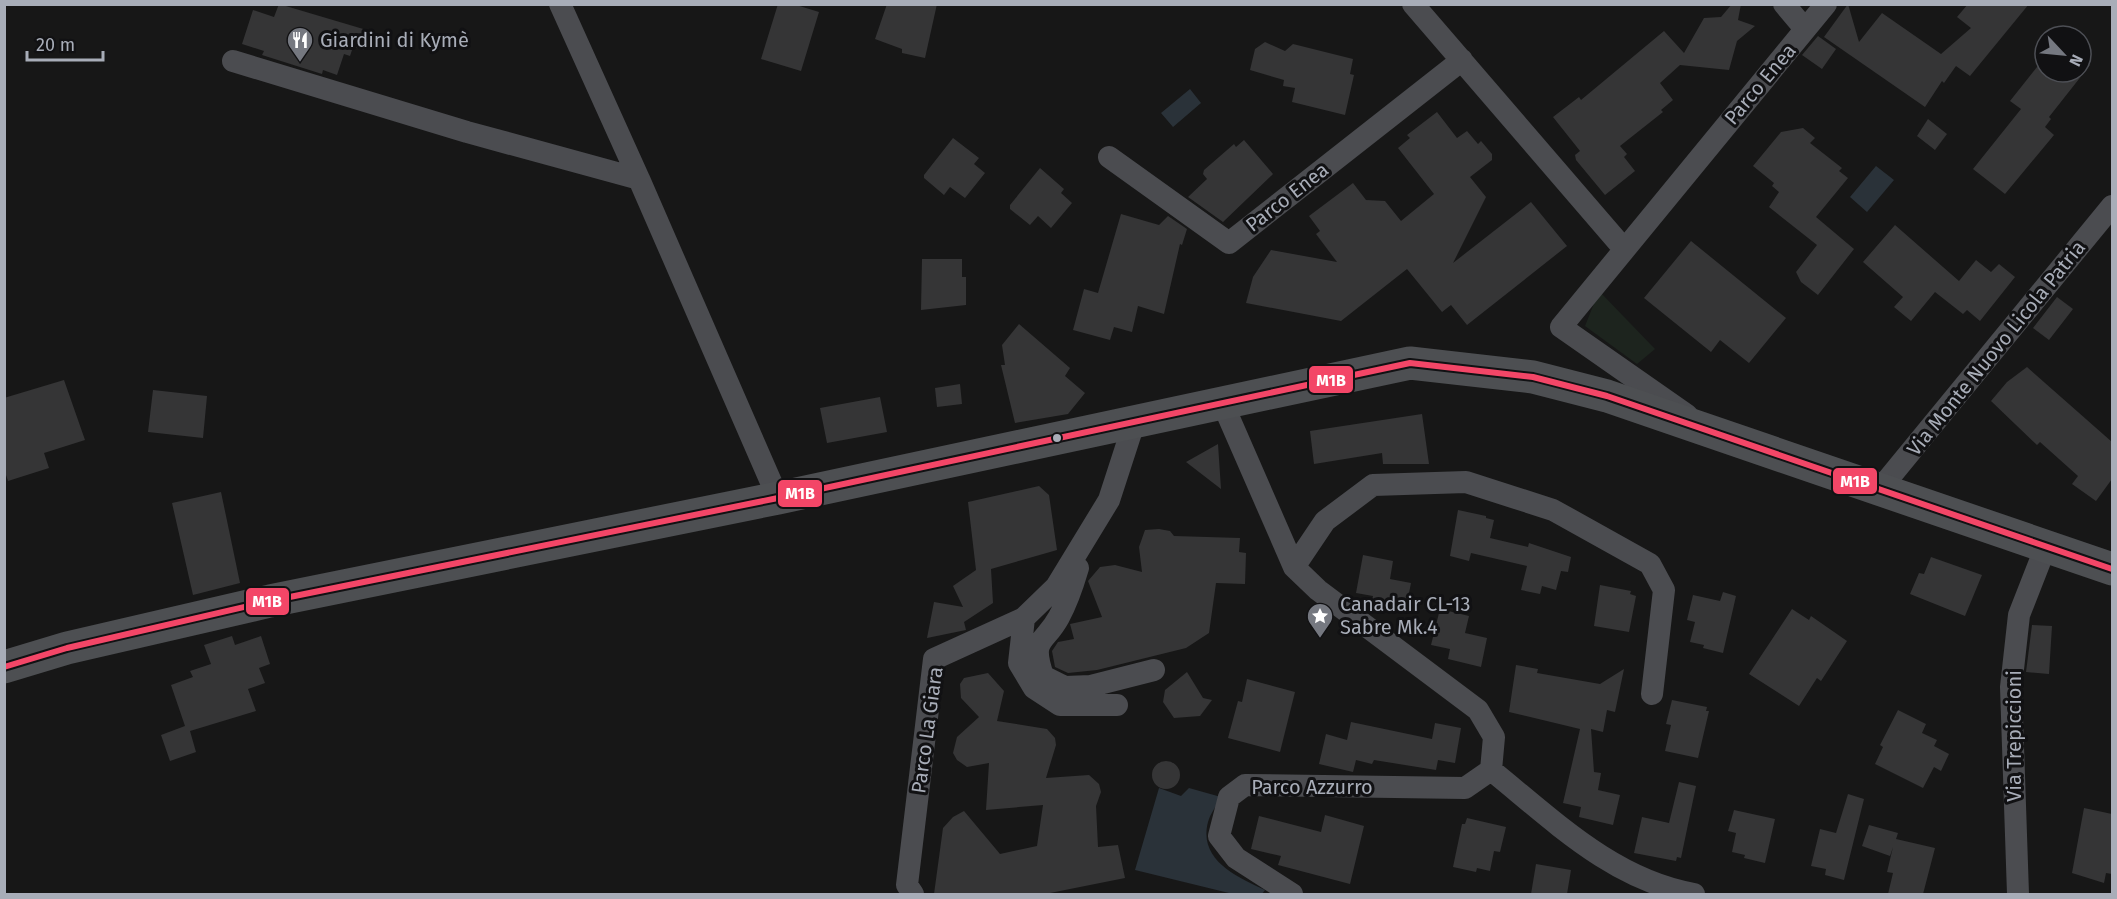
<svg xmlns="http://www.w3.org/2000/svg" width="2117" height="899" font-family="'Fira Sans',sans-serif">
  <style>
    .green { fill: #1d241e }
    .water { fill: #2a3239 }
    .building { fill: #353536 }
    .lines { fill: none; stroke-linecap: round; stroke-linejoin: round }
    .street { stroke: #4b4c50; stroke-width: 22 }
    .primary { stroke: #4d4f52; stroke-width: 33 }
    .bus-1-casing { stroke: #111113; stroke-width: 10 }
    .bus-1 { stroke: #f34667; stroke-width: 6 }
    .bus-dot { fill: #a8adb8; stroke: #111113; stroke-width: 2 }
    .labels { text-anchor: middle; dominant-baseline: central; stroke-width: 6; stroke-linejoin: round; paint-order: stroke }
    .poi-label { font-size: 20px; fill: #a8adb8; stroke: #111113; text-anchor: start }
    .street-label { font-size: 20px; fill: #a8adb8; stroke: #111113 }
    .line-badge { stroke: #111113; stroke-width: 2 }
    .badge-label { font-size: 16px; text-anchor: middle; font-weight: bold; fill: #fff }
  </style>
  <rect width="100%" height="100%" fill="#171717"/>
  <!-- green -->
  <path class="green" d="M1599 291 1655 349 1637 364 1585 326Z"/>
  <!-- water -->
  <path class="water" d="M1190 89 1201 103 1173 127 1161 113Z
    M1876 166 1894 180 1867 212 1850 197Z
    M1159 788 1181 796 1189 788 1221 797C1217 805 1210 814 1208 822 1198 860 1237 877 1265 890L1262 894H1233L1135 870Z"/>
  <!-- building -->
  <path class="building" d="M279 4 370 31 364 50 353 47 350 56 344 54 337 75 323 70 322 74 262 55 264 51 242 44 253 10 274 17Z
    M778 4H793L819 12 801 71 761 59Z
    M887 4H937L925 58 902 53V49L875 39Z
    M1732 4H1741L1738 20 1755 26 1737 41 1729 70 1680 65 1660 83 1673 100 1661 110 1663 112 1620 146 1627 154 1624 157 1635 171 1605 195 1576 160 1575 155 1580 151 1553 117 1579 97 1581 100 1664 31 1684 53 1704 18 1721 17Z
    M1848 4 1859 42 1882 13 1941 54 1971 28 1957 17 1968 4H2029L1970 76 1956 66 1944 83 1942 81 1925 107 1824 37Z
    M1818 36 1836 49 1822 69 1802 55Z
    M1265 42 1285 51 1293 44 1353 59 1350 74 1354 75 1345 115 1292 102 1295 88 1283 86 1284 80 1250 70 1255 49Z
    M2045 57V72H2081V58L2090 65 2049 117 2051 119 2045 127 2054 135 2005 194 1973 169 2021 109 2010 101Z
    M1437 112 1457 138 1467 131 1478 144 1481 141 1492 154V160L1470 177 1486 197 1453 263 1531 202 1567 246 1467 325 1451 305 1442 312 1407 269 1341 321 1246 303 1253 277 1271 250 1337 262 1316 234 1320 231 1309 216 1353 183 1366 200 1385 201 1401 221 1434 194 1398 148 1410 138 1407 135Z
    M1928 119 1947 134 1935 150 1917 136Z
    M1803 128 1815 138 1810 143 1842 168 1839 171 1848 178 1816 217 1854 249 1818 295 1801 282 1796 272 1817 245 1769 207 1779 192 1772 186 1774 183 1753 166 1781 132Z
    M953 138 979 158 974 164 985 173 965 198 950 187 944 195 924 178V175Z
    M1244 140 1273 174 1223 222 1188 197 1207 179 1203 174 1204 170 1234 144 1236 147Z
    M1040 168 1064 189 1061 193 1072 203 1051 228 1038 216 1030 225 1010 209V205Z
    M1121 214 1159 225 1168 216 1187 229 1182 245 1180 244 1164 314 1138 306 1132 332 1114 327 1110 340 1073 330 1084 289 1098 293Z
    M1895 225 1959 281 1976 260 1991 272 1999 264 2015 277 1980 321 1967 310 1963 314 1935 292 1911 321 1894 307 1903 297 1863 262Z
    M1691 241 1786 318 1749 363 1720 340 1711 352 1644 298Z
    M922 259H962V277H966V305L921 310Z
    M2057 297 2073 309 2049 340 2033 328Z
    M1019 324 1070 368 1065 376 1085 393 1068 414 1015 423 1001 365H1005L1002 345Z
    M2027 367 2112 442V479L2096 501 2072 484 2078 476 2040 442 2037 445 1991 401 2007 382Z
    M64 380 85 440 44 453 49 468 8 481 4 469V398Z
    M960 384 962 404 937 407 935 388Z
    M153 390 207 396 203 438 148 432Z
    M880 397 887 432 827 443 820 408Z
    M1422 414 1429 464H1383L1382 453 1314 464 1310 431Z
    M1218 444 1221 489 1186 462Z
    M1039 486 1049 495 1057 550 991 569 993 603 964 622 966 630 927 638 934 602 963 607 953 586 976 570 968 502Z
    M221 492 240 583 193 595 172 503Z
    M1458 510 1486 516V518L1494 520 1490 538 1528 547 1529 543 1571 557 1568 572 1561 571 1556 590 1542 586 1540 594 1521 590 1527 566 1471 553 1469 561 1450 556Z
    M1159 529 1170 531 1174 536 1240 538 1239 552 1246 553 1245 584 1216 583 1209 633 1186 648 1097 670 1068 673 1055 667 1052 651 1058 642 1074 639 1070 624 1102 617 1088 581 1100 567 1115 565 1142 572 1139 547 1145 530Z
    M1363 555 1393 561 1390 579 1411 583 1405 613 1371 606 1373 596 1356 593Z
    M1931 557 1982 575 1965 616 1910 594 1919 573 1924 574Z
    M1600 585 1631 591 1630 594 1636 596 1629 632 1594 626Z
    M1723 592 1736 596 1723 653 1703 648 1704 645 1690 642 1695 622 1687 620 1693 595 1720 601Z
    M1440 609 1469 616 1465 633 1487 638 1481 667 1448 659 1450 649 1431 645Z
    M1792 609 1809 620 1811 616 1847 641 1821 681 1817 678 1799 706 1749 674Z
    M2032 625 2052 626 2049 674 2026 672Z
    M232 636 235 645 261 636 270 664 259 668 265 683 248 689 256 711 190 731 196 752 170 761 161 735 185 726 171 685 193 677 190 671 211 664 204 645Z
    M1516 665 1538 669 1537 673 1600 684 1624 669 1615 712 1607 710 1603 732 1591 729 1594 772 1601 773 1598 790 1620 795 1613 825 1579 817 1581 807 1563 803 1580 729 1509 712Z
    M1187 672 1203 698 1212 700 1200 716 1174 718 1163 702 1165 690Z
    M988 673 1004 691 997 721 1047 729 1055 738 1056 745 1046 778 1089 775 1099 784 1101 792 1096 806 1098 847 1118 845 1125 878 1045 894H934L943 828 953 817 964 811 1000 854 1037 846 1043 805 986 810 989 763 967 767 957 760 953 753 957 737 979 717 961 698 960 684 964 678Z
    M1247 679 1295 692 1280 752 1228 738 1238 701 1242 702Z
    M1672 700 1707 707 1706 711H1709L1698 758 1665 751 1671 725 1666 724Z
    M1898 710 1926 724 1922 733 1937 740 1934 746 1949 754 1941 771 1934 767 1923 788 1875 764 1883 747 1880 745Z
    M1351 722 1432 739 1435 723 1461 728 1455 763 1438 760 1436 770 1374 760 1372 764 1356 760 1353 772 1319 764 1326 734 1347 740Z
    M1152 775a14 14 0 1 1 28 0a14 14 0 1 1-28 0Z
    M1679 782 1696 786 1681 858 1677 857 1676 861 1634 853 1642 817 1669 823Z
    M1848 794 1864 799 1844 880 1825 875 1826 869 1811 866 1820 829 1836 833Z
    M2084 808 2112 814V874L2106 873 2104 883 2072 873Z
    M1734 810 1775 819 1765 863 1744 858 1745 855 1732 852 1736 833 1728 831Z
    M1325 815 1364 826 1350 884 1278 865 1281 856 1251 849 1259 816 1321 832Z
    M1467 818 1506 827 1500 852 1494 851 1490 871 1477 868 1476 872 1453 867 1462 824H1465Z
    M1869 825 1898 833 1896 839 1935 848 1923 894H1888L1893 873 1887 872 1893 847 1890 856 1862 846Z
    M1536 864 1571 870 1567 894H1531Z"/>
  <g class="lines">
    <!-- street -->
    <path class="street" d="M560 4 639 179
      M1413 4 1624 249
      M1784 4 1805 29
      M233 61 467 132 639 179 778 498
      M1109 157 1229 243 1462 60
      M1222 402 1294 567 1318 590 1478 710 1494 737 1491 770 1465 788 1245 785 1229 797 1219 836 1236 858 1292 894
      M1687 415 1561 327 1826 4
      M1880 489 2112 206
      M1294 567 1325 521 1373 485 1466 482 1553 510 1650 564 1664 590 1652 694
      M1078 568C1073 585 1068 601 1059 617 1044 645 1030 637 1043 676L1065 687 1091 686 1154 670
      M1024 618 1019 663 1034 688 1060 705H1117
      M1491 770C1553 820 1613 880 1694 894
      M913 894 907 885 934 659 1024 618 1056 587 1109 500 1135 420
      M2018 894 2011 687 2019 615 2046 546"/>
    <!-- primary -->
    <path class="primary" d="M4 667 67 648 270 601 778 498 1410 363 1533 377 1607 396 2112 569"/>
    <!-- bus-1 casing -->
    <g class="bus-1-casing">
      <path id="bus-1" d="M4 667 67 648 270 601 778 498 1410 363 1533 377 1607 396 2112 569"/>
    </g>
    <!-- bus-1 -->
    <use href="#bus-1" class="bus-1"/>
  </g>
  <!-- icons -->
  <defs>
    <g id="restaurant-pin" transform="scale(1.35)"><path d="M0 17L-7.5 6A9.5 9.5 0 1 1 7.5 6Z" fill="#757880" stroke="#111113"/><path d="M-5-6h1v4h1v-4h1v4h1v-4h1v5L-1.5 .5V6h-2V.5L-5-1ZM5-6V6H3V1.5H1.5Q1.5-4 5-6Z" fill="#fff"/></g>
    <g id="sight-pin" transform="scale(1.35)"><path d="M0 17L-7.5 6A9.5 9.5 0 1 1 7.5 6Z" fill="#757880" stroke="#111113"/><path d="M0-6L1.8-2.2L6-1.7L2.9 1.2L3.7 5.4L0 3.3L-3.7 5.4L-2.9 1.2L-6-1.7L-1.8-2.2Z" fill="#fff"/></g>
  </defs>
  <g fill-rule="evenodd">
    <use href="#restaurant-pin" x="300" y="40"/>
    <use href="#sight-pin" x="1320" y="616"/>
  </g>
  <!-- markers -->
  <circle class="bus-dot" cx="1057" cy="438" r="5"/>
  <g class="labels">
    <!-- poi labels -->
    <g class="poi-label">
      <text x="320" y="40">Giardini di Kymè</text>
      <text x="1340" y="604">Canadair CL-13<tspan x="1340" dy="23">Sabre Mk.4</tspan></text>
    </g>
    <!-- street labels -->
    <g class="street-label">
      <text transform="translate(1760 84) rotate(-50)">Parco Enea</text>
      <text transform="translate(1287 197) rotate(-38)">Parco Enea</text>
      <text transform="translate(1996 348) rotate(-51)">Via Monte Nuovo Licola Patria</text>
      <text transform="translate(927 730) rotate(-82)">Parco La Giara</text>
      <text transform="translate(2014 736) rotate(-90)">Via Trepiccioni</text>
      <text x="1312" y="787">Parco Azzurro</text>
    </g>
  </g>
  <g class="line-badge">
    <rect x="1308" y="365" width="46" height="29" rx="6" fill="#f34667"/>
    <rect x="1832" y="467" width="46" height="28" rx="6" fill="#f34667"/>
    <rect x="777" y="479" width="46" height="29" rx="6" fill="#f34667"/>
    <rect x="245" y="587" width="45" height="29" rx="6" fill="#f34667"/>
  </g>
  <g class="badge-label">
    <text x="1331" y="386">M1B</text>
    <text x="1855" y="487">M1B</text>
    <text x="800" y="499">M1B</text>
    <text x="267" y="607">M1B</text>
  </g>
  <!-- border -->
  <rect width="2117" height="899" fill="none" stroke="#a8adb8" stroke-width="12"/>
  <!-- north arrow -->
  <g transform="translate(2063 54) rotate(116)"><circle r="28" fill="#111113" stroke="#4d4f55" stroke-width="1.5"/>
  <path d="M0-4.5L10 22L0 15L-10 22Z" fill="#757880"/>
  <text y="-9" font-size="16" font-weight="bold" text-anchor="middle" fill="#a8adb8">N</text>
  </g>
  <!-- scale -->
  <path d="M27 51v9h76v-9" fill="none" stroke="#a8adb8" stroke-width="3"/>
  <text x="36" y="51" font-size="18" fill="#a8adb8" stroke="#111113" stroke-width="4.5" paint-order="stroke">20 m</text>
</svg>
